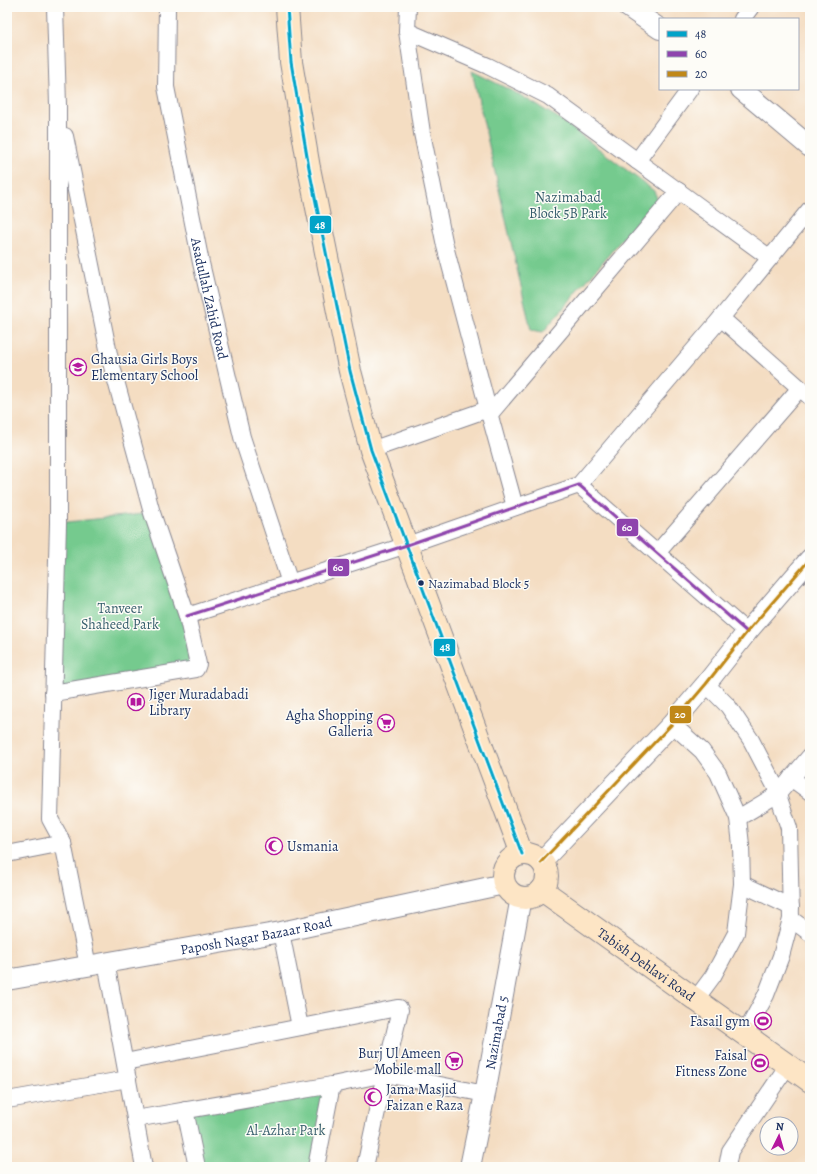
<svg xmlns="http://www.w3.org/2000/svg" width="817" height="1174" font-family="Alegreya,serif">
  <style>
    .green { fill: #75ca8e; stroke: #487c76 }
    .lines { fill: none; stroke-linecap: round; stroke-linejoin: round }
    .minor-casing { stroke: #888690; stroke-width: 18 }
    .tertiary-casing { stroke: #888690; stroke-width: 22 }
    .secondary-casing { stroke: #888690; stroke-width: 24 }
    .minor { stroke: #fff; stroke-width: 16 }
    .tertiary { stroke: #fff; stroke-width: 20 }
    .secondary { stroke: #fde5c5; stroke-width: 22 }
    .bus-1-casing { stroke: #fdfcf7; stroke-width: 6 }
    .bus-2-casing { stroke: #fdfcf7; stroke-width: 6 }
    .bus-3-casing { stroke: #fdfcf7; stroke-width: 6 }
    .bus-1 { stroke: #01a3c8; stroke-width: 3 }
    .bus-2 { stroke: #8e44ad; stroke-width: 3 }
    .bus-3 { stroke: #c08818; stroke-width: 3 }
    .bus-dot { fill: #1b2f5e; stroke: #fdfcf7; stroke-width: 1.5 }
    .labels { text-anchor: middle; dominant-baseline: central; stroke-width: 3; stroke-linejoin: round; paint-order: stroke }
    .bus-label { font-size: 13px; fill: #1b2f5e; stroke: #fdfcf7; text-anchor: start }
    .park-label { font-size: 14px; fill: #365e6c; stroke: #fdfcf7 }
    .street-label { font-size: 14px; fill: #1b2f5e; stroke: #fdfcf7 }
    .poi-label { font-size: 14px; fill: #1b2f5e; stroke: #fdfcf7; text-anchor: start }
    .line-badge { stroke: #fdfcf7; stroke-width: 1.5 }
    .badge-label { font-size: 11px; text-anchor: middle; font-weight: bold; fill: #fff }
  </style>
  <rect width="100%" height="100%" fill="#fdfcf7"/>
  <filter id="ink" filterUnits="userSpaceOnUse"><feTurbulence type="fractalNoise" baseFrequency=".025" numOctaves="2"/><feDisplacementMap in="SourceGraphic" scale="8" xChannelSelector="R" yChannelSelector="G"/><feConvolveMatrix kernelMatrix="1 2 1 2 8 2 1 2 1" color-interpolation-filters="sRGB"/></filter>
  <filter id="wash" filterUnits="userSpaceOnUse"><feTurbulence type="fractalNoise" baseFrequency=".012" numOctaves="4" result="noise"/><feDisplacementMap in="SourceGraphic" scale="16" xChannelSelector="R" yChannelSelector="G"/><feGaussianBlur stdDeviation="0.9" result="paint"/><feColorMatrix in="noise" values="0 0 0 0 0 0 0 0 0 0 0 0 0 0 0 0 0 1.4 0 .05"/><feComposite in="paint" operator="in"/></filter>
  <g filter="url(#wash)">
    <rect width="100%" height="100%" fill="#f4ddc2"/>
    <!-- green -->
    <path class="green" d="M472 71 520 95 560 119 654 191 657 198 543 332 531 330Z
      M152 513 196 669 53 693 58 523Z
      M332 1085 316 1167H197L185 1110Z"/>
  </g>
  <g filter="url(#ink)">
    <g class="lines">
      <!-- minor casing -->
      <g class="minor-casing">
        <g id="minor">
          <path d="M55 7 58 105V523L50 819 63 843 88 966"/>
          <path id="s1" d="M167 7 166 87 201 263 242 437 290 583"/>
          <path d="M408 7 407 31 422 133 445 246 488 409 515 507"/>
          <path d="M742 19 751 7"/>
          <path d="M407 31 488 66 548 96 770 258"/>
          <path d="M637 161 690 89"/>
          <path d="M721 318 810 397"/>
          <path d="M489 415 679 191"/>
          <path d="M371 450 488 409"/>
          <path d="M579 485 721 318 810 209"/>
          <path d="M657 553 800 388"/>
          <path d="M187 616 407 545 579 485 747 632"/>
          <path d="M706 684 728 706 751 740 775 786 789 828 791 919 781 956 766 995 745 1034"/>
          <path d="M53 693 196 669 197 667 198 664 187 616 152 513 110 359 65 136"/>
          <path d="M672 724 702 751 718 773 738 818 741 845 742 884 736 933 713 976 696 999"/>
          <path d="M791 778 810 792"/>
          <path d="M738 818 778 794 810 756"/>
          <path d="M7 854 63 843"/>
          <path d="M742 884 791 907"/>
          <path d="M791 919 810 933"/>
          <path d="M281 932 300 1027"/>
          <path d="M106 962 144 1167"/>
          <path d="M125 1062 397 1008H399L400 1010 385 1074 365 1167"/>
          <path d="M7 1100 128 1079"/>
          <path d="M185 1110 197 1167"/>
          <path d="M135 1119 332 1085 385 1074 485 1094"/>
          <path d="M316 1167 332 1085"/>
          <path d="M727 1167 730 1151 788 1065"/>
        </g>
      </g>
      <!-- tertiary casing -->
      <g class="tertiary-casing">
        <g id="tertiary">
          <path d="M628 7 660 29"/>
          <path d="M741 89 810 147"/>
          <path d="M541 862 672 724 706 684 747 632 810 559"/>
          <path id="s2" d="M7 980 281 932 504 884"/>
          <path id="s3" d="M470 1167 485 1094 521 897"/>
        </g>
      </g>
      <!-- secondary casing -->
      <g class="secondary-casing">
        <g id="secondary">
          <path d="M287 7 291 62 309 168 350 371 371 450 522 854"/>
          <circle cx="525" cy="876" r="22"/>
          <path id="s4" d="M542 890 810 1081"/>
        </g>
      </g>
      <!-- minor -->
      <use href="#minor" class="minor"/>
      <!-- tertiary -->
      <use href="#tertiary" class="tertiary"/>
      <!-- secondary -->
      <use href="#secondary" class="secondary"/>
      <!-- bus-1 casing -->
      <g class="bus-1-casing">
        <path id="bus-1" d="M287 7 291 62 309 168 350 371 371 450 522 854"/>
      </g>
      <!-- bus-2 casing -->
      <g class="bus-2-casing">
        <path id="bus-2" d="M187 616 407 545 579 485 747 632"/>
      </g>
      <!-- bus-3 casing -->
      <g class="bus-3-casing">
        <path id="bus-3" d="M541 862 672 724 706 684 747 632 810 559"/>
      </g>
      <!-- bus-1 -->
      <use href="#bus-1" class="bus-1"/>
      <!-- bus-2 -->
      <use href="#bus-2" class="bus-2"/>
      <!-- bus-3 -->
      <use href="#bus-3" class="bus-3"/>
    </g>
  </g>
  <!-- icons -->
  <defs>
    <g id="school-ring" transform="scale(0.9)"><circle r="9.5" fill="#fdfcf7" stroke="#b5179e" stroke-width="1.5"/><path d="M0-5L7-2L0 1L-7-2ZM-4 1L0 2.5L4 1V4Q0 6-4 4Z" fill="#b5179e"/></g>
    <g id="library-ring" transform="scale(0.9)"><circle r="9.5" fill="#fdfcf7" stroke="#b5179e" stroke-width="1.5"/><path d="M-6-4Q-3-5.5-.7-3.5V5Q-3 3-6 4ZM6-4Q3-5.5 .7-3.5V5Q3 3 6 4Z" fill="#b5179e"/></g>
    <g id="supermarket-ring" transform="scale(0.9)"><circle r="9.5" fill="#fdfcf7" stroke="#b5179e" stroke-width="1.5"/><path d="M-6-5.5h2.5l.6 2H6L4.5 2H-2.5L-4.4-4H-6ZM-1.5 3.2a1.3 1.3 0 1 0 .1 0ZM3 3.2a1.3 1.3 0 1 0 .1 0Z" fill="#b5179e"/></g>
    <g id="mosque-ring" transform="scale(0.9)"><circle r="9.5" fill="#fdfcf7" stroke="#b5179e" stroke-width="1.5"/><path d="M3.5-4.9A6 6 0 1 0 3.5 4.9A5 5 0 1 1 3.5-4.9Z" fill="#b5179e"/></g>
    <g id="stadium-ring" transform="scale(0.9)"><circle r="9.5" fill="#fdfcf7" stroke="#b5179e" stroke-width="1.5"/><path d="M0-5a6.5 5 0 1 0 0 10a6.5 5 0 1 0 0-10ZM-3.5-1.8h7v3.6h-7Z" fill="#b5179e"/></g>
  </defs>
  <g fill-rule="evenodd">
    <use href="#school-ring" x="78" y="367"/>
    <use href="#library-ring" x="136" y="702"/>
    <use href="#supermarket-ring" x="386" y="723"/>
    <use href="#mosque-ring" x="274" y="846"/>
    <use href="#stadium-ring" x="763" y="1021"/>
    <use href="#supermarket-ring" x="454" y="1061"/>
    <use href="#stadium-ring" x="760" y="1063"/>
    <use href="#mosque-ring" x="373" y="1097"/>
  </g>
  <!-- markers -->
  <circle class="bus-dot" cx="421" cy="583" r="3.5"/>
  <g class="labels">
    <!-- bus labels -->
    <g class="bus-label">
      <text x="428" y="583">Nazimabad Block 5</text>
    </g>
    <!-- park labels -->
    <g class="park-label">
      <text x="568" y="197">Nazimabad<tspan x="568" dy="16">Block 5B Park</tspan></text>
      <text x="120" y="608">Tanveer<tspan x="120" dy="16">Shaheed Park</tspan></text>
      <text x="286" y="1130">Al-Azhar Park</text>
    </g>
    <!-- street labels -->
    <g class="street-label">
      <text stroke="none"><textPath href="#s1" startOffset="296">Asadullah Zahid Road</textPath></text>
      <text stroke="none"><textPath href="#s2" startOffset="253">Paposh Nagar Bazaar Road</textPath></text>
      <text stroke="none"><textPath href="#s4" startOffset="128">Tabish Dehlavi Road</textPath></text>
      <text stroke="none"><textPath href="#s3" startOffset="137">Nazimabad 5</textPath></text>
    </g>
    <!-- poi labels -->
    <g class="poi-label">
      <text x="91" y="359">Ghausia Girls Boys<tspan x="91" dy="16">Elementary School</tspan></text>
      <text x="149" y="694">Jiger Muradabadi<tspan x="149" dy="16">Library</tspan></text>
      <text x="373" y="715" text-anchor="end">Agha Shopping<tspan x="373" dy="16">Galleria</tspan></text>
      <text x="287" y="846">Usmania</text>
      <text x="750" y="1021" text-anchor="end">Fasail gym</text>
      <text x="441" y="1053" text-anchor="end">Burj Ul Ameen<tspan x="441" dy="16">Mobile mall</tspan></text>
      <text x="747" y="1055" text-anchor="end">Faisal<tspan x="747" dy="16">Fitness Zone</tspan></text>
      <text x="386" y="1089">Jama Masjid<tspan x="386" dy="16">Faizan e Raza</tspan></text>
    </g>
  </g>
  <g class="line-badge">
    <rect x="309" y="215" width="23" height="19" rx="4" fill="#01a3c8"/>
    <rect x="616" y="518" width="23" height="19" rx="4" fill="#8e44ad"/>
    <rect x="327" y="558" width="23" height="19" rx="4" fill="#8e44ad"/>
    <rect x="433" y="638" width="23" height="19" rx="4" fill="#01a3c8"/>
    <rect x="669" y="705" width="23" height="19" rx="4" fill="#c08818"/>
  </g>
  <g class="badge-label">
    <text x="320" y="229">48</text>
    <text x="627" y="531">60</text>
    <text x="338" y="571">60</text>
    <text x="445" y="651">48</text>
    <text x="680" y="718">20</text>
  </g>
  <!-- margin -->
  <rect width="817" height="1174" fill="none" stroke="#fdfcf7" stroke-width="24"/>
  <!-- legend -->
  <rect x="659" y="18" width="140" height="72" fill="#fdfcf7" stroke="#a3aaba"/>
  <rect x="667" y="31" width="20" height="6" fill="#01a3c8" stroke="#a3aaba"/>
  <text x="695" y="38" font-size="12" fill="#1b2f5e">48</text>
  <rect x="667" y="51" width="20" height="6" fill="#8e44ad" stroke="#a3aaba"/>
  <text x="695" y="58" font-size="12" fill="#1b2f5e">60</text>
  <rect x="667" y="71" width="20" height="6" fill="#c08818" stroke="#a3aaba"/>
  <text x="695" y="78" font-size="12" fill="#1b2f5e">20</text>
  <!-- north arrow -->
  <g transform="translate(779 1136) rotate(5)"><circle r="19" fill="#fdfcf7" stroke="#a3aaba"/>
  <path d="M0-3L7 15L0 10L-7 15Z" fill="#b5179e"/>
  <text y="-6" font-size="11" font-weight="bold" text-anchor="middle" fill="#1b2f5e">N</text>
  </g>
</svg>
